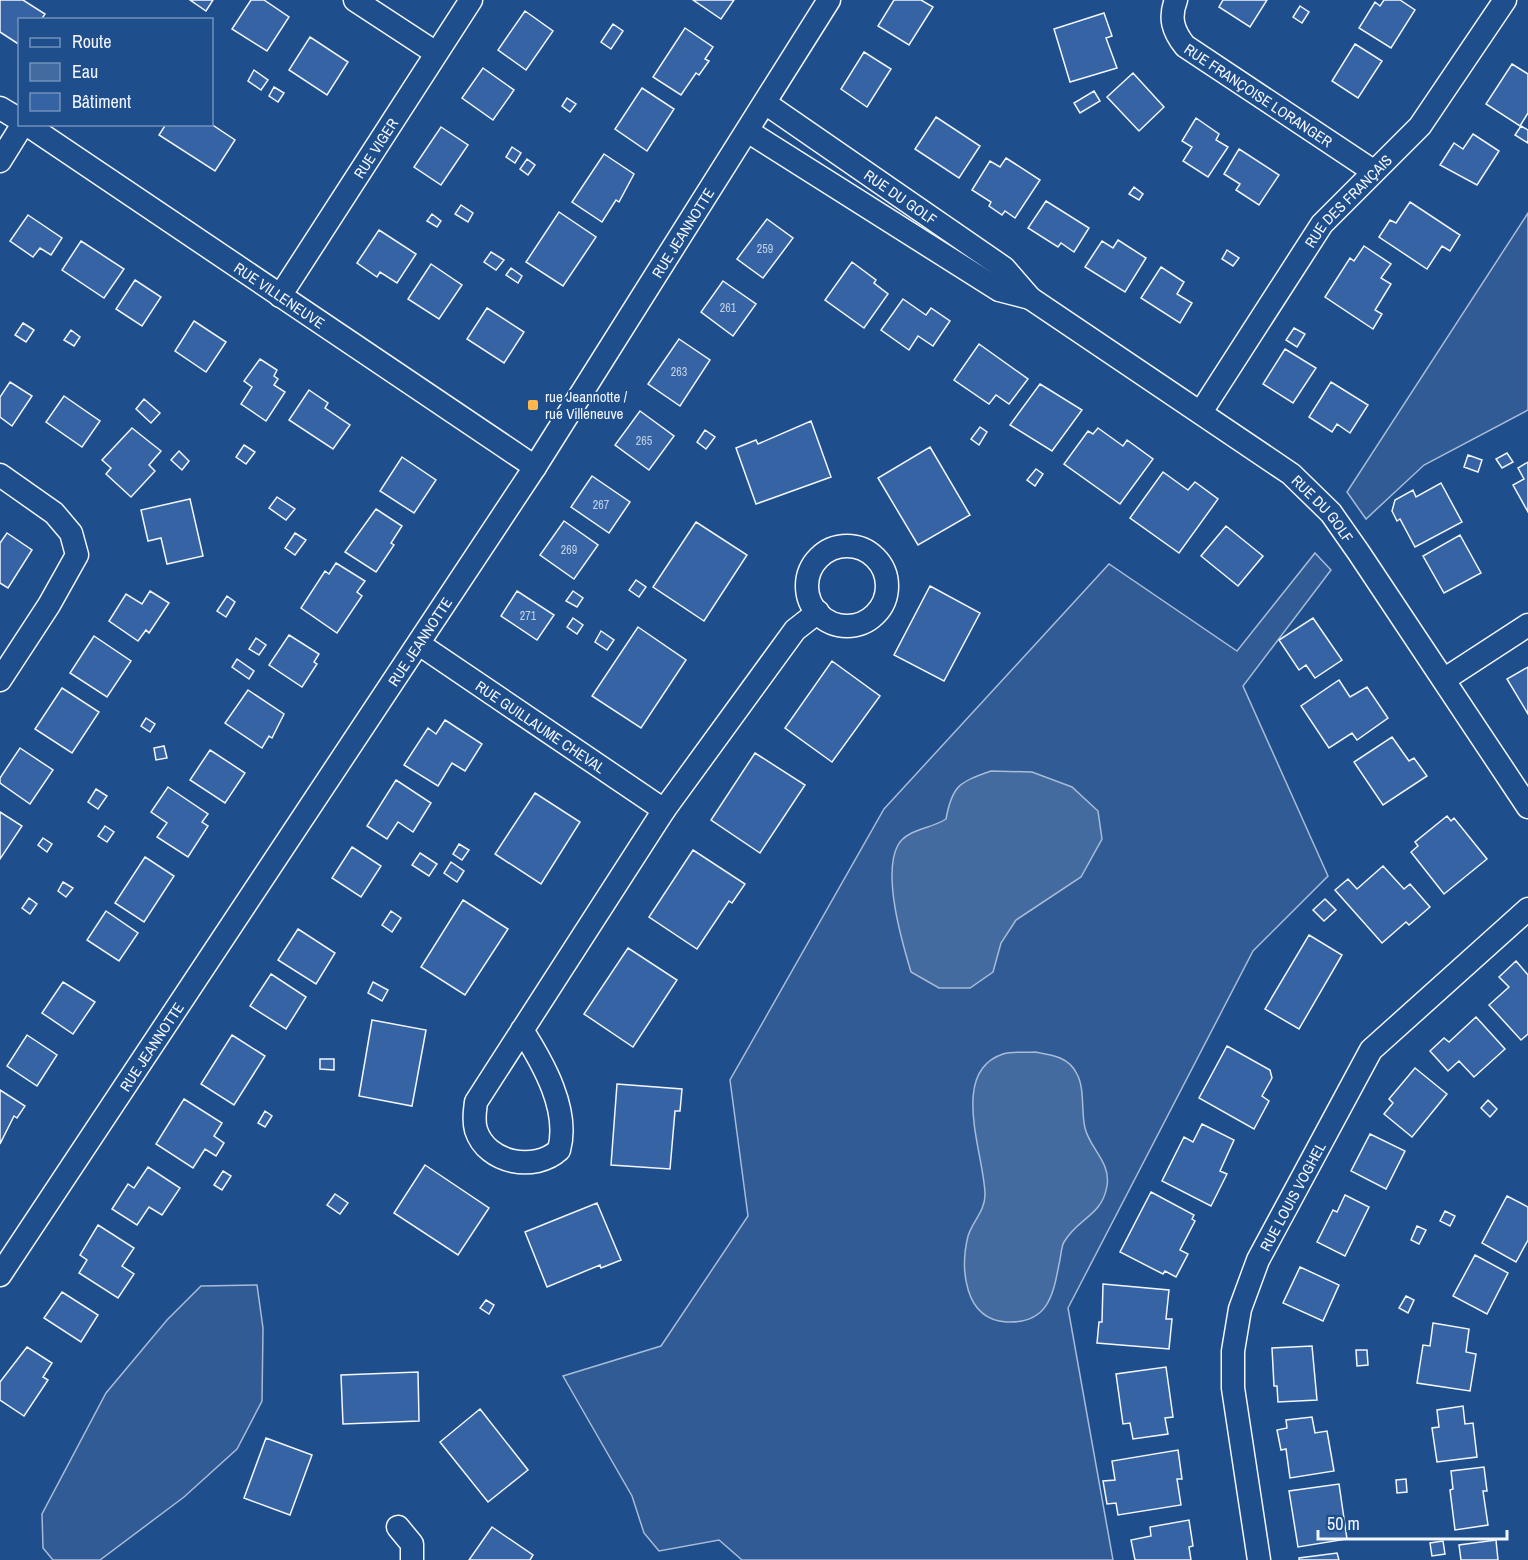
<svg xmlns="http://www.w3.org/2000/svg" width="1528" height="1560" font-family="'Archivo Narrow',sans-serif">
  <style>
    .built { fill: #305b95; stroke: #a8bbd7; stroke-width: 1.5 }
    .water { fill: #446ba0; stroke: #a8bbd7; stroke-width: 1.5 }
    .building { fill: #3563a3; stroke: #f2f6ff; stroke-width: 1.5 }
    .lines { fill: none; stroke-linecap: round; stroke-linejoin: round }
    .minor-casing { stroke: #f2f6ff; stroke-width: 25 }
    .minor { stroke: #1f4e8c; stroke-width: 22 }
    .poi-dot { fill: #ffb74d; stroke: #1f4e8c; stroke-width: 2 }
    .labels { text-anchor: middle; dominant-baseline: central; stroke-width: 4.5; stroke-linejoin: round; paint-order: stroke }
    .number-label { font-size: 12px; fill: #c3d1e8 }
    .street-label { font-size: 15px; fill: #f2f6ff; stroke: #1f4e8c }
    .poi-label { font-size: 15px; fill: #f2f6ff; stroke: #1f4e8c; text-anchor: start }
  </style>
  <rect width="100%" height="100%" fill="#1f4e8c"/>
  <!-- built -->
  <path class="built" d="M1528 213V410L1424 465 1366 519 1347 492Z
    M1315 553 1331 570 1243 686 1328 876 1253 951 1068 1308 1113 1560H742L719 1540 659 1551 644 1533 632 1496 563 1376 661 1346 748 1216 730 1080 884 809 1109 564 1237 651Z
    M257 1285 263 1328 262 1401 237 1449 184 1497 100 1560H53L43 1548 42 1514 106 1393 167 1320 201 1286Z"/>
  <!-- water -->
  <path class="water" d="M991 771 1032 772 1072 787 1098 811 1102 839 1081 877 1016 920 1001 943 993 972 970 988H939L911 972C902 942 882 874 898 845 907 829 931 829 946 819 952 785 960 782 991 771Z
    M1035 1052C1052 1055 1069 1057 1077 1074 1085 1089 1081 1112 1085 1128 1090 1149 1111 1162 1107 1186 1102 1216 1078 1218 1064 1242 1061 1247 1061 1257 1059 1264 1053 1297 1047 1324 1006 1322 964 1319 960 1269 968 1236 972 1222 985 1211 985 1195 985 1156 948 1072 1003 1054 1013 1051 1026 1053 1035 1052Z"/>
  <!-- building -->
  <path class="building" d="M0 0H23L45 14 41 20H20V45L0 32Z
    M190 0H213L206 11Z
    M251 0H264L289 17 267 51 232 29Z
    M693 0H734L721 19Z
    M894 0H921L933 7 909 45 878 26Z
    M1223 0H1267L1250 27 1219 7Z
    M1384 0H1400L1415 10 1391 48 1359 28 1375 2 1380 6Z
    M1300 6 1309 12 1302 23 1293 17Z
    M525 11 553 31 526 70 498 50Z
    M1104 13 1112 36 1106 38 1117 68 1070 82 1054 29Z
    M613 24 623 31 611 49 601 42Z
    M685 28 713 47 705 59 709 61 699 75 696 73 681 95 653 77Z
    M310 37 348 62 327 95 289 70Z
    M1355 44 1382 61 1358 98 1332 81Z
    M864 52 891 69 867 107 841 89Z
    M1512 64 1528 74V113L1520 126 1486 104Z
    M483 68 514 90 493 120 462 98Z
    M254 70 268 80 261 90 248 81Z
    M1133 73 1164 107 1139 131 1107 97Z
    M274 87 284 93 278 102 269 96Z
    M642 88 674 109 647 151 615 129Z
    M1094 91 1100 101 1080 113 1074 103Z
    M567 98 576 104 570 112 562 106Z
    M936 117 980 146 959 178 915 149Z
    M1196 118 1219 134 1216 140 1228 147 1208 177 1183 161 1192 147 1182 141Z
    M166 124H211L235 140 215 171 159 135Z
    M1521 126 1528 130V143L1515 135Z
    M441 127 468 145 441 185 414 167Z
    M1473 134 1499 151 1477 185 1440 165 1454 143 1463 149Z
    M512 147 521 153 515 163 506 157Z
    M1239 149 1279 175 1259 205 1236 190 1240 184 1224 174Z
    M604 154 634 174 619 202 616 200 602 222 572 202Z
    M1006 158 1040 180 1015 218 1005 211 1002 215 989 206 991 202 972 190 990 161 1000 167Z
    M527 159 535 165 528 175 520 169Z
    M1134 187 1143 194 1139 200 1129 194Z
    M1046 201 1089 228 1074 252 1061 243 1058 247 1028 228Z
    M1410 202 1460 235 1450 251 1442 246 1427 269 1379 237 1390 220 1396 223Z
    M461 205 473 213 468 222 455 214Z
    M559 212 596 237 563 286 526 262Z
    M432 214 441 221 437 227 427 221Z
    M28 215 62 238 51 255 40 248 33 257 10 241Z
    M767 219 793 238 763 278 737 259Z
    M379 230 416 254 397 283 380 272 377 277 357 263Z
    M1118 240 1146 258 1125 292 1085 267 1102 241 1113 248Z
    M81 241 124 269 104 298 62 270Z
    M1364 246 1391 264 1381 278 1391 284 1375 310 1382 314 1373 329 1325 297 1350 258 1354 261Z
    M1227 250 1239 258 1233 266 1222 259Z
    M491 252 504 260 496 270 484 262Z
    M852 262 876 280 874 283 888 294 864 328 825 300Z
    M431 264 462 285 439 319 408 299Z
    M1161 267 1184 282 1177 294 1192 303 1180 323 1141 298Z
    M511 268 522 276 518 283 506 275Z
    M135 280 161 297 142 326 116 309Z
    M723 281 756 304 733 336 701 312Z
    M903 299 926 315 931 308 950 321 933 346 918 336 909 350 881 330Z
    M487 308 524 332 504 363 467 339Z
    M194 321 226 342 206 372 175 351Z
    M23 323 34 330 26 342 15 335Z
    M1294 328 1305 334 1297 347 1286 340Z
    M71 330 80 337 74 346 64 340Z
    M679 339 710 360 680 406 648 384Z
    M979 344 1028 379 1009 404 996 395 989 404 954 380Z
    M1285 349 1316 368 1293 403 1263 384Z
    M260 359 277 370 274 376 278 379 274 385 285 392 266 421 241 404 252 387 244 381Z
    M10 382 32 396 12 426 0 417V397Z
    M1331 382 1368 405 1350 433 1337 424 1332 432 1309 417Z
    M1040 384 1082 410 1052 451 1010 425Z
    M309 390 328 403 325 408 350 425 333 449 289 420Z
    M64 396 100 421 82 447 46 422Z
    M144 399 160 413 151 423 136 409Z
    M640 411 674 436 649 470 615 445Z
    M811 421 831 477 756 504 736 448 756 440 758 444Z
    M980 427 987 432 979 445 971 439Z
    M132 428 161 451 149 465 155 471 131 497 106 474 111 468 102 460Z
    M1098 428 1123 446 1127 440 1153 459 1120 504 1064 464 1088 431 1093 434Z
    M705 430 715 437 706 449 697 442Z
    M244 445 255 452 246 464 236 457Z
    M930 447 970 515 918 545 878 478Z
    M179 451 189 461 182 470 171 460Z
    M1507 453 1513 462 1502 468 1496 459Z
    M1468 455 1482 460 1478 472 1464 467Z
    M402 457 436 480 414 513 380 491Z
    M1528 462V512L1513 485 1524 479 1518 468Z
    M1036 469 1043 474 1035 486 1027 480Z
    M1163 472 1188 490 1195 482 1218 499 1179 553 1130 518Z
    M592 476 630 502 609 533 571 507Z
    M1441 483 1462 522 1415 547 1400 519 1397 521 1392 511 1395 500 1413 490 1416 497Z
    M277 497 295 509 286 520 269 508Z
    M190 499 203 556 167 564 161 538 148 541 141 510Z
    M376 509 402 526 391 543 394 545 376 572 345 552Z
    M564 521 598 545 574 579 540 555Z
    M696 522 747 555 704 621 653 587Z
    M1226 526 1263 556 1238 586 1201 556Z
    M7 533 32 550 8 588 0 583V543Z
    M295 533 306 540 295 555 285 548Z
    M1460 535 1481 573 1444 593 1423 556Z
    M336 563 365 581 357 592 362 596 337 633 301 608 325 571 329 574Z
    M636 580 646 587 639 597 629 590Z
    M930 586 980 613 944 681 894 655Z
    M150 591 169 603 149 633 146 630 138 641 109 621 126 594 142 604Z
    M517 591 554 615 537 640 501 616Z
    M573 591 583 598 577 607 566 601Z
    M227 596 235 602 226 617 217 611Z
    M573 618 583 625 577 634 567 627Z
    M1313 618 1342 660 1315 678 1306 665 1299 670 1279 640Z
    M638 627 686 660 641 728 592 696Z
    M601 631 614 640 607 650 595 642Z
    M289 635 319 654 314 662 317 664 302 687 269 665Z
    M94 636 131 661 107 697 70 673Z
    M256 638 266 645 259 655 249 649Z
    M237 659 254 671 249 679 232 667Z
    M832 661 880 696 832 762 785 728Z
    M1528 667V714L1507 679Z
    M1339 680 1350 697 1367 687 1388 718 1357 740 1352 733 1329 748 1301 706Z
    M62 688 99 712 72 753 35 729Z
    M248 690 284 714 272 738 269 736 262 748 225 723Z
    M146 718 155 724 150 732 141 726Z
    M445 720 482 744 465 771 452 763 438 786 404 765 428 728 436 734Z
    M1392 737 1409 761 1414 758 1427 776 1383 805 1354 762Z
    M164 746 167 758 156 760 154 748Z
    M20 748 53 770 30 804 0 783V778Z
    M210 750 245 773 225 803 190 780Z
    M755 753 805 785 760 853 711 820Z
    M396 780 431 803 413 832 398 822 387 839 367 826Z
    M168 787 208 814 202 822 208 826 188 857 157 837 167 823 151 812Z
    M96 789 107 796 98 809 88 802Z
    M535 793 580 822 541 884 495 854Z
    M0 812 22 826 0 859Z
    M1447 816 1451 821 1454 818 1487 859 1444 894 1411 852 1418 846 1415 842Z
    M105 826 114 832 107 842 98 836Z
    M43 838 52 844 47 852 38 845Z
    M459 844 469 850 462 860 453 854Z
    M352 847 381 866 361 897 332 878Z
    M693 850 745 884 732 903 729 901 697 949 649 917Z
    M420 853 437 864 429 876 412 865Z
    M145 857 174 876 144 922 115 903Z
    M451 862 464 871 457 882 444 873Z
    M1383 866 1404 889 1410 884 1430 907 1409 925 1406 922 1382 943 1335 890 1348 879 1357 889Z
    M63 882 73 888 66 897 58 891Z
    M29 898 37 904 30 914 22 908Z
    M1325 899 1336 910 1324 921 1313 910Z
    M463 900 508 929 465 995 421 967Z
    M106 911 138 933 119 961 87 940Z
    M391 911 401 918 392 932 382 925Z
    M298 929 335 953 316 984 278 960Z
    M1309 935 1342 955 1299 1029 1265 1009Z
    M628 948 677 980 633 1047 584 1014Z
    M1516 961 1528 975V1034L1521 1040 1489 1005 1509 987 1499 977Z
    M271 974 306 997 286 1029 250 1006Z
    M63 982 95 1002 73 1034 42 1013Z
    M373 982 388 990 382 1001 368 993Z
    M1476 1017 1505 1049 1474 1077 1459 1061 1448 1071 1430 1051 1444 1038 1449 1042Z
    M372 1020 426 1030 412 1106 359 1096Z
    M27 1035 57 1055 37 1086 7 1066Z
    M232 1035 265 1056 234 1105 201 1084Z
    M1227 1046 1270 1070 1272 1078 1262 1096 1269 1101 1254 1129 1199 1098Z
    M320 1059H334V1070L320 1069Z
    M1415 1068 1447 1094 1412 1137 1384 1114 1393 1103 1389 1099Z
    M617 1084 682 1089 680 1111H675L670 1169 611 1165Z
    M0 1090 25 1106 17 1118 14 1116 0 1144Z
    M184 1099 222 1123 214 1136 224 1143 216 1156 205 1149 193 1168 156 1144Z
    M1488 1100 1497 1109 1490 1117 1481 1108Z
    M265 1111 272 1116 265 1127 258 1123Z
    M1202 1124 1234 1140 1220 1171 1227 1174 1211 1206 1162 1181 1184 1137 1193 1142Z
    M1370 1134 1405 1151 1386 1189 1351 1171Z
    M425 1165 489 1208 458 1255 394 1213Z
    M148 1167 180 1188 162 1215 149 1207 137 1225 112 1209 128 1184 134 1188Z
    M223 1171 231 1176 222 1190 214 1185Z
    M1151 1192 1194 1215 1192 1219 1195 1221 1180 1250 1188 1254 1176 1277 1165 1271 1163 1274 1120 1252Z
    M335 1194 348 1203 340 1214 327 1205Z
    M1345 1195 1369 1207 1345 1256 1317 1242 1333 1210 1337 1212Z
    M1507 1196 1528 1207V1240L1516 1262 1482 1243Z
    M597 1203 621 1260 601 1268 600 1265 547 1287 525 1232Z
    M1445 1211 1455 1216 1450 1226 1440 1221Z
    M98 1225 134 1248 122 1266 134 1274 118 1298 79 1273 87 1260 80 1255Z
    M1417 1226 1426 1230 1419 1244 1411 1240Z
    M1475 1255 1508 1273 1487 1314 1453 1296Z
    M1300 1267 1339 1285 1323 1321 1283 1303Z
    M1103 1284 1169 1290 1166 1319H1172L1169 1349 1097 1343 1099 1322H1102Z
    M62 1292 98 1315 81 1342 44 1318Z
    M1406 1296 1414 1300 1408 1313 1399 1308Z
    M486 1300 494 1305 489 1314 480 1308Z
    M1433 1323 1469 1329 1466 1352 1476 1354 1470 1391 1417 1383 1423 1345 1430 1346Z
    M1312 1346 1317 1400 1278 1402 1277 1386H1274L1272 1348Z
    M27 1347 52 1363 43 1377 48 1380 24 1416 0 1400V1382Z
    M1356 1350H1367L1368 1365 1357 1366Z
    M1166 1367 1173 1417 1165 1418 1168 1434 1133 1439 1130 1423 1123 1424 1116 1374Z
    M418 1372 419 1421 343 1424 341 1375Z
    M1463 1406 1465 1424 1473 1423 1477 1457 1437 1462 1432 1428 1439 1427 1437 1410Z
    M480 1409 528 1470 488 1502 440 1442Z
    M1312 1417 1315 1433 1327 1431 1334 1471 1290 1478 1286 1449 1281 1450 1277 1430 1287 1428 1286 1420Z
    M266 1438 312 1455 290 1515 244 1498Z
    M1178 1450 1182 1479H1177L1181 1505 1118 1515 1116 1503 1107 1504 1103 1481 1115 1480 1112 1461Z
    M1484 1467 1487 1491H1483L1488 1525 1455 1530 1450 1490 1453 1489 1451 1471Z
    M1406 1479 1407 1492 1397 1493 1396 1480Z
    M1339 1484 1347 1539 1298 1547 1289 1491Z
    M1189 1520 1193 1546 1189 1547 1191 1560H1135L1131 1540 1151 1536 1150 1527Z
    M492 1527 533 1555 530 1560H469Z
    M1496 1540 1498 1560H1461L1459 1545Z
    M1443 1541 1445 1554 1432 1556 1430 1543Z
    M1337 1553 1339 1560H1299V1558Z"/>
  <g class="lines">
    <!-- minor casing -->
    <g class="minor-casing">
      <g id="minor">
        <path d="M355 0 436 53"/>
        <path id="s1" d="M1176 0C1169 18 1173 31 1185 46L1373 171"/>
        <path id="s2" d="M765 103 1004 268 1030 298 1291 474 1331 513 1359 553 1528 807"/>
        <path d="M0 108 20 120"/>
        <path id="s3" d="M26 124 535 467"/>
        <path d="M749 132 999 290 1030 298"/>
        <path d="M0 161 23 124"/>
        <path id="s4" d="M280 296 471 0"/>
        <path id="s5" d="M1201 412 1322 224 1420 126 1505 0"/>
        <path d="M0 475 54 513 71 533 77 555 49 605 0 680"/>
        <circle cx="847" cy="586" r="40"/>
        <path id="s6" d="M419 644 664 810"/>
        <path d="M1445 679 1528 625"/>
        <path d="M522 1030C543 1063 570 1110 559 1150 535 1172 487 1164 476 1130 473 1120 475 1111 476 1102L664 810 795 630 818 612"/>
        <path id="s7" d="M0 1275 535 467 829 0"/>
        <path d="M398 1527 412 1544V1560"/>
        <path id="s8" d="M1259 1560 1233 1388V1351L1240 1309 1258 1260 1371 1050 1528 909"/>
      </g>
    </g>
    <!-- minor -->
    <use href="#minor" class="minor"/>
  </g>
  <!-- markers -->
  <rect class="poi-dot" x="527" y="399" width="12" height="12" rx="3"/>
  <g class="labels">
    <!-- number labels -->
    <g class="number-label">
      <text x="765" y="249">259</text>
      <text x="728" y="308">261</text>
      <text x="679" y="372">263</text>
      <text x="644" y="441">265</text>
      <text x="601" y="505">267</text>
      <text x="569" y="550">269</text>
      <text x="528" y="616">271</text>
    </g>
    <!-- street labels -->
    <g class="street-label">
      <text stroke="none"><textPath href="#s1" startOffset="138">RUE FRANÇOISE LORANGER</textPath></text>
      <text stroke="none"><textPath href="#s4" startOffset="176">RUE VIGER</textPath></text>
      <text stroke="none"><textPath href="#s2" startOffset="165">RUE DU GOLF</textPath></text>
      <text stroke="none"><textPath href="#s5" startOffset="258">RUE DES FRANÇAIS</textPath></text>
      <text stroke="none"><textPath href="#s7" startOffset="1246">RUE JEANNOTTE</textPath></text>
      <text stroke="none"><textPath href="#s3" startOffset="306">RUE VILLENEUVE</textPath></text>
      <text stroke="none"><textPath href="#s2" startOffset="692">RUE DU GOLF</textPath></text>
      <text stroke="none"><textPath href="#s7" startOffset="760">RUE JEANNOTTE</textPath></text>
      <text stroke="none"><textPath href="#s6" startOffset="147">RUE GUILLAUME CHEVAL</textPath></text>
      <text stroke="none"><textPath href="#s7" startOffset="274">RUE JEANNOTTE</textPath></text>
      <text stroke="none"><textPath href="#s8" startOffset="378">RUE LOUIS VOGHEL</textPath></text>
    </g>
    <!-- poi labels -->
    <g class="poi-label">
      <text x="545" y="396">rue Jeannotte /<tspan x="545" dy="17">rue Villeneuve</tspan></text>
    </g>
  </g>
  <!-- legend -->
  <rect x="18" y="18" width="195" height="108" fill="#1f4e8c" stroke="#7391ba" stroke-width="1.5"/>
  <rect x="30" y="38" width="30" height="9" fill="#1f4e8c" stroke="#7391ba" stroke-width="1.5"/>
  <text x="72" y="48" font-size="18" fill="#f2f6ff">Route</text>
  <rect x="30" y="63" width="30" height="18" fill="#446ba0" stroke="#7391ba" stroke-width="1.5"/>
  <text x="72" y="78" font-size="18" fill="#f2f6ff">Eau</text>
  <rect x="30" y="93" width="30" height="18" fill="#3563a3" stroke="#7391ba" stroke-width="1.5"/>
  <text x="72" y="108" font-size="18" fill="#f2f6ff">Bâtiment</text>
  <!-- scale -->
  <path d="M1318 1530v9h189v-9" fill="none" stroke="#f2f6ff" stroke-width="3"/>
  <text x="1327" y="1530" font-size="18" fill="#f2f6ff" stroke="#1f4e8c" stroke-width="4.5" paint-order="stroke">50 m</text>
</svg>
